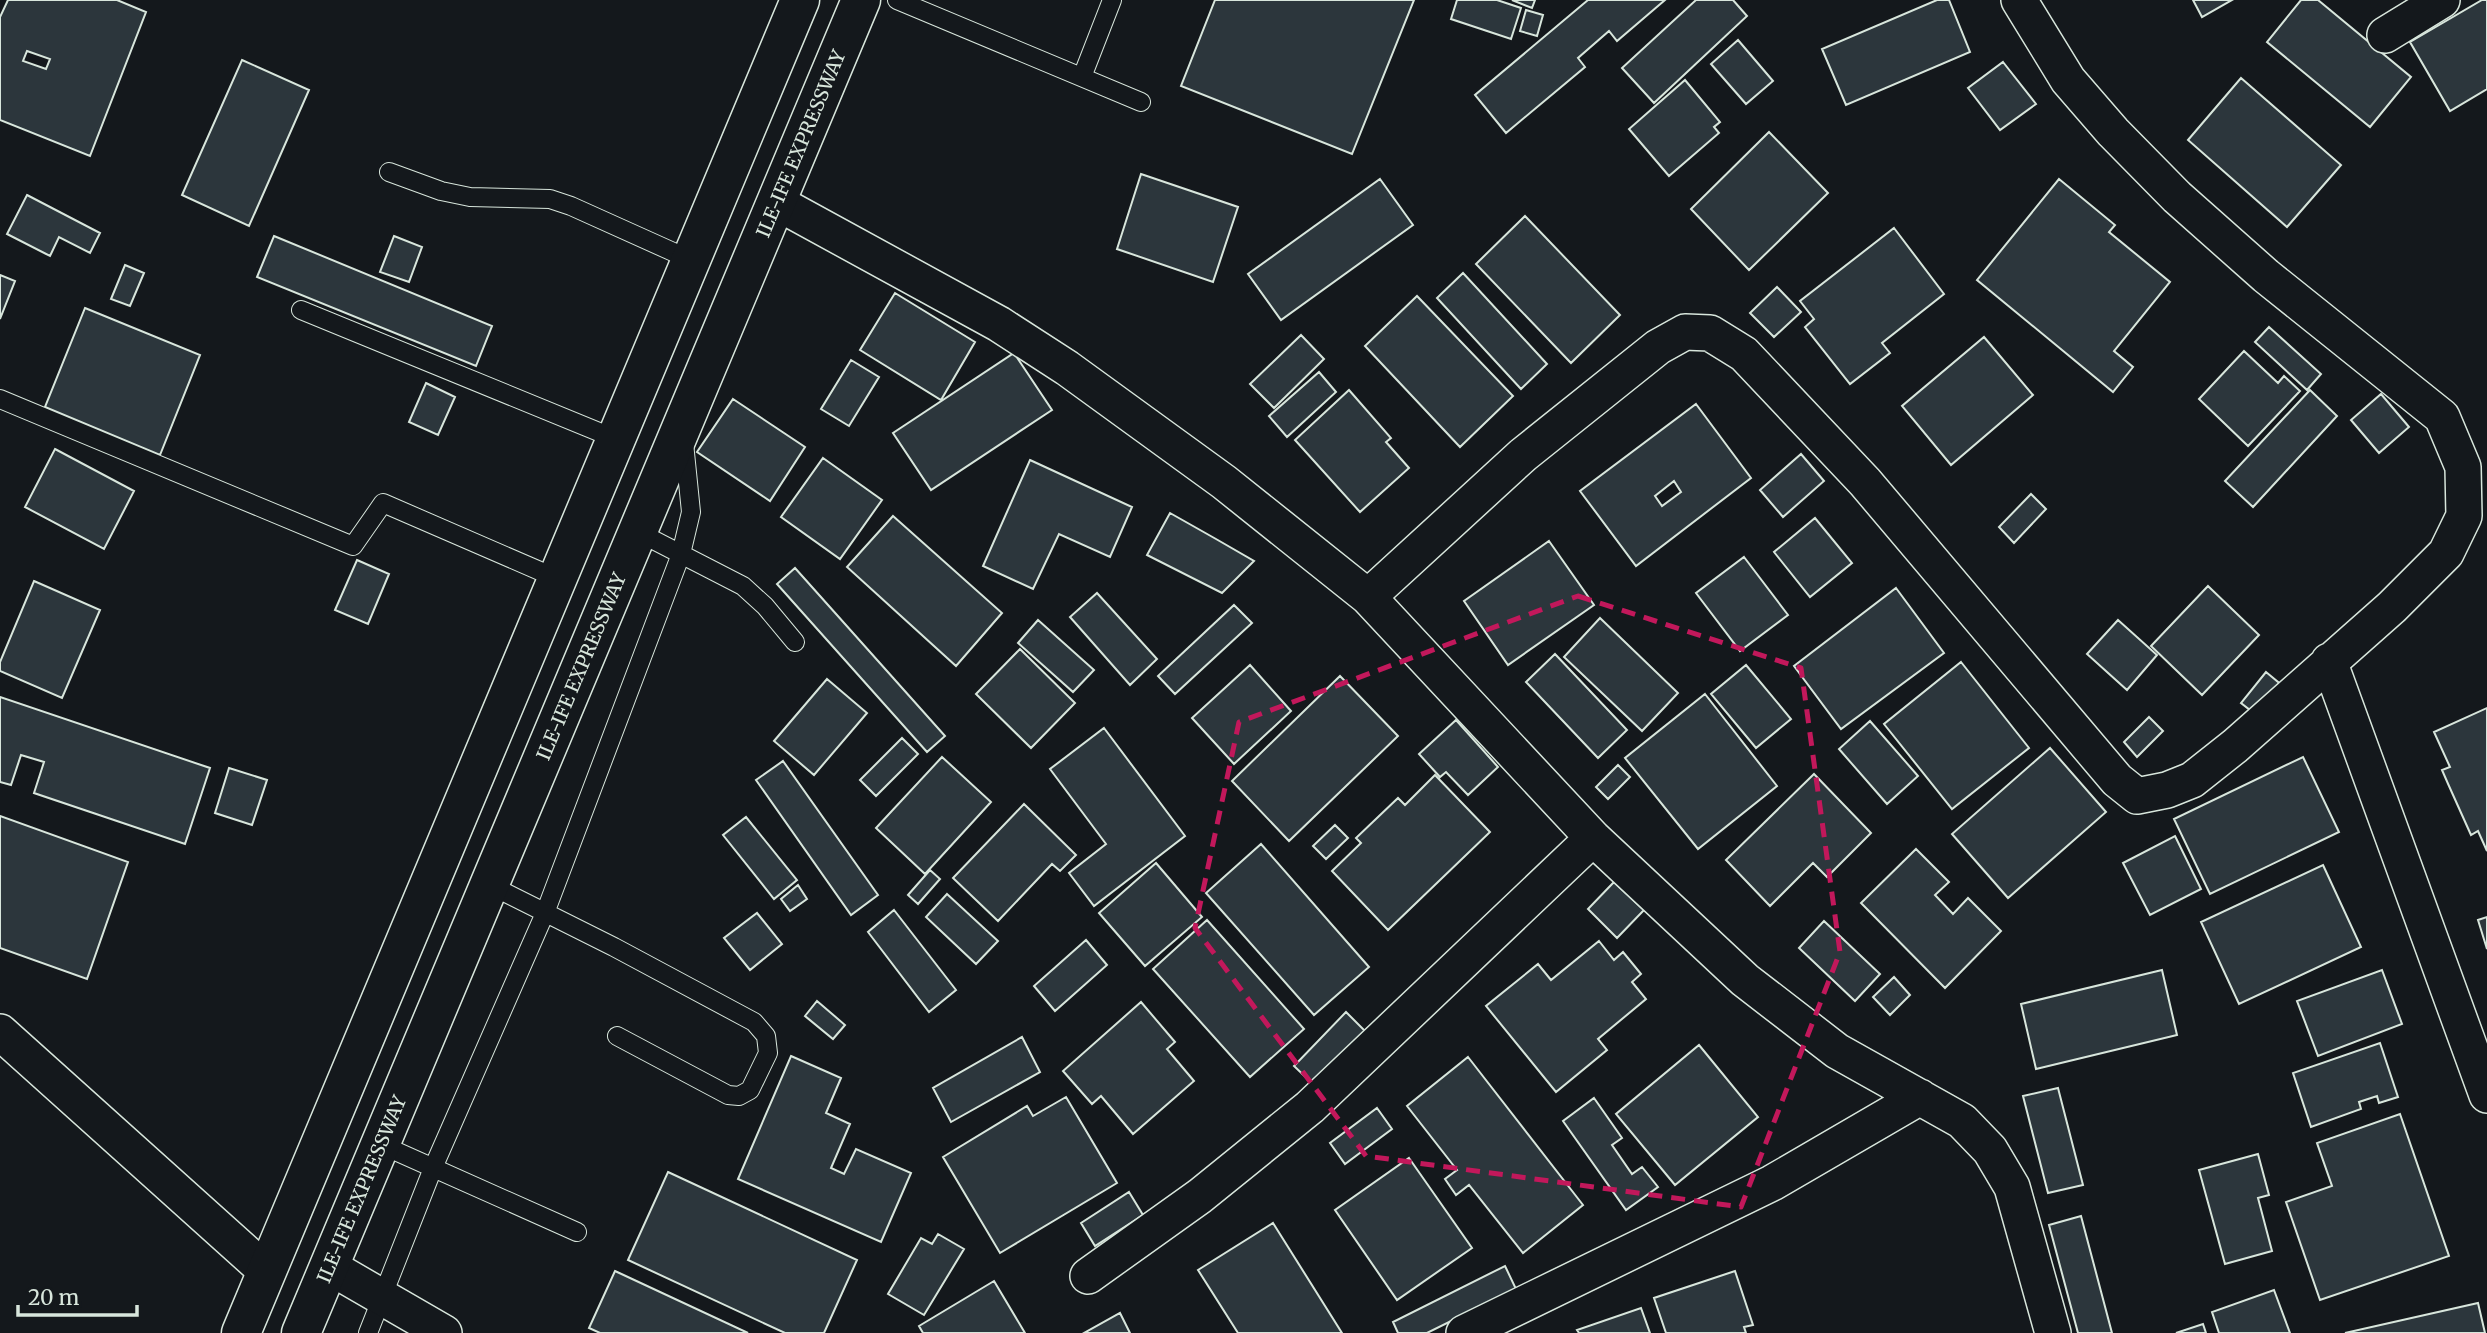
<svg xmlns="http://www.w3.org/2000/svg" width="2487" height="1333" font-family="Merriweather,serif">
  <style>
    .building { fill: #2c363c; stroke: #d8e6dc; stroke-width: 2; fill-rule: evenodd }
    .lines { fill: none; stroke-linecap: round; stroke-linejoin: round }
    .service-casing { stroke: #d8e6dc; stroke-width: 20 }
    .minor-casing { stroke: #d8e6dc; stroke-width: 38 }
    .trunk-casing { stroke: #d8e6dc; stroke-width: 41 }
    .service { stroke: #14181c; stroke-width: 18 }
    .minor { stroke: #14181c; stroke-width: 35 }
    .trunk { stroke: #14181c; stroke-width: 38 }
    .marked { fill: none; stroke: #c2185b; stroke-width: 5; stroke-dasharray: 14 9; stroke-linejoin: round }
    .labels { text-anchor: middle; dominant-baseline: central; stroke-width: 5; stroke-linejoin: round; paint-order: stroke }
    .street-label { font-size: 19px; fill: #d8e6dc; stroke: #14181c }
  </style>
  <rect width="100%" height="100%" fill="#14181c"/>
  <!-- building -->
  <path class="building" d="M8 0H117L146 12 90 156 0 120V17ZM27 51 50 59 46 69 23 61Z
    M1215 0H1414L1352 154 1181 86Z
    M1457 0H1497L1521 8 1511 39 1451 19Z
    M1512 0H1535L1532 8Z
    M1588 0H1665L1617 41 1609 31 1578 58 1585 67 1506 133 1475 95Z
    M1696 0H1733L1747 16 1654 103 1622 68Z
    M1937 0H1949L1970 52 1846 105 1822 49Z
    M2193 0H2232L2202 17Z
    M2301 0H2318L2411 77 2370 127 2267 42Z
    M2482 0H2487V89L2450 111 2410 42Z
    M1526 10 1543 15 1537 36 1520 31Z
    M1738 40 1773 81 1746 104 1711 64Z
    M242 60 309 90 249 226 182 195Z
    M2003 62 2036 104 2000 130 1968 88Z
    M2241 78 2341 165 2287 227 2188 140Z
    M1685 80 1720 122 1714 127 1719 133 1669 176 1629 129Z
    M1769 132 1828 193 1749 270 1691 209Z
    M1141 174 1238 207 1213 282 1117 249Z
    M1380 179 1413 225 1281 320 1248 274Z
    M2059 179 2115 225 2109 232 2170 282 2114 351 2133 367 2113 392 1977 280Z
    M27 195 100 233 90 253 59 237 50 256 7 234Z
    M1525 216 1620 315 1571 363 1476 264Z
    M1894 228 1944 294 1882 343 1890 353 1850 384 1805 327 1814 319 1800 301Z
    M274 236 492 326 476 366 257 277Z
    M394 236 422 247 409 282 380 272Z
    M125 265 144 273 130 306 111 299Z
    M1463 273 1547 364 1521 389 1437 298Z
    M0 275 15 281 0 319Z
    M1777 287 1801 312 1774 337 1750 313Z
    M895 293 975 342 941 400 860 350Z
    M1417 296 1513 396 1460 447 1365 346Z
    M85 308 200 355 160 455 45 407Z
    M2269 327 2321 374 2307 390 2255 342Z
    M1301 335 1324 359 1274 408 1250 384Z
    M1984 337 2033 395 1951 465 1902 406Z
    M2244 351 2278 383 2284 376 2300 391 2248 446 2199 399Z
    M1014 353 1052 410 931 490 893 433Z
    M851 360 879 377 849 426 821 409Z
    M1319 372 1336 392 1287 437 1269 416Z
    M426 383 455 397 438 435 409 422Z
    M1349 390 1391 438 1386 442 1409 468 1360 512 1295 440Z
    M2310 390 2337 416 2253 507 2225 481Z
    M2381 394 2409 427 2379 453 2351 420Z
    M733 399 805 447 770 501 697 452Z
    M1696 404 1751 478 1636 566 1580 491ZM1674 481 1681 492 1662 506 1655 496Z
    M55 449 134 491 104 549 25 507Z
    M1801 454 1824 481 1783 517 1760 490Z
    M823 458 882 500 840 559 781 517Z
    M1030 460 1132 507 1110 557 1059 534 1033 589 983 566Z
    M2031 494 2046 509 2014 543 1999 527Z
    M1170 513 1216 539 1254 561 1222 593 1147 555Z
    M893 516 1002 613 956 666 847 567Z
    M1815 518 1852 563 1810 597 1774 552Z
    M1549 541 1594 605 1508 665 1464 601Z
    M1744 557 1788 615 1740 651 1696 593Z
    M357 560 389 574 368 624 335 610Z
    M795 568 945 736 927 752 777 584Z
    M34 581 100 610 62 698 0 671V662Z
    M2208 586 2259 635 2202 695 2151 646Z
    M1896 588 1944 653 1841 729 1794 666Z
    M1097 593 1157 659 1130 685 1070 617Z
    M1234 605 1252 623 1175 694 1158 676Z
    M1600 618 1678 693 1642 731 1564 657Z
    M1038 620 1094 670 1073 692 1018 643Z
    M2118 620 2157 655 2127 690 2087 654Z
    M1020 649 1075 703 1031 748 976 694Z
    M1555 654 1627 730 1598 758 1526 682Z
    M1961 662 2029 748 1952 809 1884 724Z
    M1250 665 1291 711 1234 764 1192 718Z
    M1746 665 1791 719 1756 748 1711 694Z
    M2266 672 2284 687 2259 717 2241 703Z
    M1340 676 1398 736 1289 841 1232 781Z
    M827 679 867 713 814 775 774 741Z
    M1705 694 1777 786 1698 849 1625 758Z
    M0 697 210 768 185 844 34 793 44 762 21 755 11 785 0 782Z
    M2487 708V851L2478 831 2471 835 2449 786 2442 770 2450 767 2434 732Z
    M2149 717 2163 731 2137 757 2124 742Z
    M1456 720 1498 767 1468 795 1446 772 1440 777 1419 754Z
    M1870 721 1918 776 1887 804 1839 749Z
    M1104 728 1185 836 1094 906 1069 873 1106 844 1050 769Z
    M902 738 918 754 876 796 860 780Z
    M2050 748 2106 812 2008 898 1952 834Z
    M942 757 991 802 925 874 876 828Z
    M2303 757 2339 832 2210 894 2174 819Z
    M783 761 878 895 851 915 756 780Z
    M1618 765 1630 777 1608 799 1596 787Z
    M229 768 267 780 252 825 215 813Z
    M1814 774 1871 833 1827 877 1813 863 1770 906 1726 860Z
    M1435 775 1490 832 1388 930 1332 871 1361 843 1356 838 1398 798 1405 805Z
    M1024 804 1076 855 1060 871 1052 864 998 921 953 878Z
    M0 816 128 862 87 979 0 948Z
    M746 817 797 880 774 899 723 835Z
    M1335 825 1348 838 1326 859 1313 846Z
    M2175 836 2201 889 2150 915 2123 863Z
    M1261 844 1369 967 1314 1015 1206 893Z
    M1916 849 1949 882 1935 895 1953 914 1968 898 2001 931 1945 988 1861 903Z
    M1156 863 1202 917 1145 966 1099 913Z
    M2323 865 2361 947 2239 1004 2201 922Z
    M930 870 940 879 918 904 908 895Z
    M1614 882 1644 910 1617 938 1588 909Z
    M798 885 807 899 790 911 781 899Z
    M947 894 998 941 976 964 926 917Z
    M894 910 956 990 929 1012 868 932Z
    M757 913 782 944 750 970 724 938Z
    M2487 917V949L2478 920Z
    M1207 920 1304 1029 1250 1077 1153 969Z
    M1824 921 1880 974 1855 1001 1799 948Z
    M1086 940 1107 965 1055 1011 1034 986Z
    M1599 941 1614 960 1623 952 1641 974 1632 982 1646 999 1598 1039 1607 1050 1556 1092 1486 1006 1538 964 1551 980Z
    M2162 970 2177 1035 2036 1069 2021 1004Z
    M2382 970 2402 1024 2318 1056 2297 1001Z
    M1894 977 1910 995 1890 1015 1873 997Z
    M817 1001 845 1025 833 1039 805 1016Z
    M1141 1002 1175 1042 1167 1049 1194 1081 1133 1134 1101 1096 1092 1104 1063 1071Z
    M1346 1012 1367 1033 1316 1087 1294 1066Z
    M1022 1037 1040 1072 951 1122 933 1088Z
    M2380 1043 2398 1097 2379 1103 2377 1096 2359 1102 2361 1109 2311 1127 2293 1073Z
    M1699 1045 1758 1117 1675 1185 1616 1114Z
    M791 1056 841 1078 826 1113 850 1124 831 1168 844 1174 856 1149 911 1173 881 1242 738 1179Z
    M1468 1057 1583 1205 1523 1253 1469 1185 1456 1195 1445 1179 1457 1170 1407 1106Z
    M2058 1088 2083 1185 2048 1193 2023 1096Z
    M1066 1097 1117 1183 1000 1253 943 1157 1027 1106 1033 1116Z
    M1594 1098 1622 1138 1612 1145 1632 1174 1642 1167 1658 1187 1626 1210 1563 1121Z
    M1377 1108 1392 1129 1345 1164 1330 1143Z
    M2400 1114 2449 1256 2320 1300 2286 1202 2332 1186 2317 1143Z
    M2258 1154 2269 1195 2258 1198 2272 1251 2225 1264 2199 1170Z
    M1409 1158 1472 1248 1397 1300 1335 1210Z
    M668 1172 857 1260 824 1333H785L628 1260Z
    M1129 1192 1143 1215 1095 1246 1081 1223Z
    M2081 1216 2112 1333H2078L2049 1225Z
    M1273 1223 1342 1333H1238L1198 1270Z
    M938 1234 964 1249 924 1315 888 1294 921 1238 932 1244Z
    M1505 1266 1516 1289 1427 1333H1398L1393 1322Z
    M615 1271 748 1333H600L589 1328Z
    M1735 1271 1753 1325 1744 1327 1746 1333H1666L1654 1298Z
    M994 1281 1025 1333H923L919 1326Z
    M2274 1290 2290 1333H2219L2212 1312Z
    M2478 1303 2485 1333H2345Z
    M1641 1308 1650 1333H1579L1577 1330Z
    M1120 1313 1130 1333H1084Z
    M2203 1324 2206 1333H2176Z"/>
  <g class="lines">
    <!-- service casing -->
    <g class="service-casing">
      <path id="service" d="M897 0 1141 102
        M1082 77 1112 0
        M389 172 441 191 470 197 550 199 571 206 691 260
        M301 310 616 439
        M0 399 353 546 383 503 556 578
        M638 532 743 586 765 606 795 642
        M490 885 614 947 754 1022 766 1036 768 1053 750 1090 739 1096 728 1095 617 1036
        M382 1145 577 1232
        M368 1333 433 1168 545 913 681 554 691 512 684 443"/>
    </g>
    <!-- minor casing -->
    <g class="minor-casing">
      <path id="minor" d="M2385 35 2442 0
        M776 202 999 324 1067 368 1224 482 1368 597 1593 838 1745 980 1837 1051 1962 1121 1990 1150 2012 1187 2053 1333
        M1368 597 1523 455 1658 347 1685 332 1710 333 1744 354 1865 482 2117 780 2137 796 2167 790 2192 780 2235 746 2392 607 2446 553 2464 516 2463 467 2442 417 2266 276 2177 197 2113 132 2068 80 2019 0
        M2329 661 2487 1095
        M0 1032 267 1272
        M330 1267 444 1333
        M1088 1276 1200 1196 1310 1107 1593 838
        M1464 1333 1772 1183 1920 1097"/>
    </g>
    <!-- trunk casing -->
    <g class="trunk-casing">
      <g id="trunk">
        <path d="M241 1333 800 0"/>
        <path id="s1" d="M301 1333 861 0"/>
      </g>
    </g>
    <!-- service -->
    <use href="#service" class="service"/>
    <!-- minor -->
    <use href="#minor" class="minor"/>
    <!-- trunk -->
    <use href="#trunk" class="trunk"/>
  </g>
  <!-- marked area -->
  <path class="marked" d="M1578 596 1801 668 1840 952 1741 1207 1366 1156 1195 928 1239 722Z"/>
  <g class="labels">
    <!-- street labels -->
    <g class="street-label">
      <text stroke="none"><textPath href="#s1" startOffset="1290">ILE-IFE EXPRESSWAY</textPath></text>
      <text stroke="none"><textPath href="#s1" startOffset="723">ILE-IFE EXPRESSWAY</textPath></text>
      <text stroke="none"><textPath href="#s1" startOffset="156">ILE-IFE EXPRESSWAY</textPath></text>
    </g>
  </g>
  <!-- scale -->
  <path d="M18 1305v10h119v-10" fill="none" stroke="#d8e6dc" stroke-width="3.5"/>
  <text x="28" y="1305" font-size="21" fill="#d8e6dc" stroke="#14181c" stroke-width="5" paint-order="stroke">20 m</text>
</svg>
